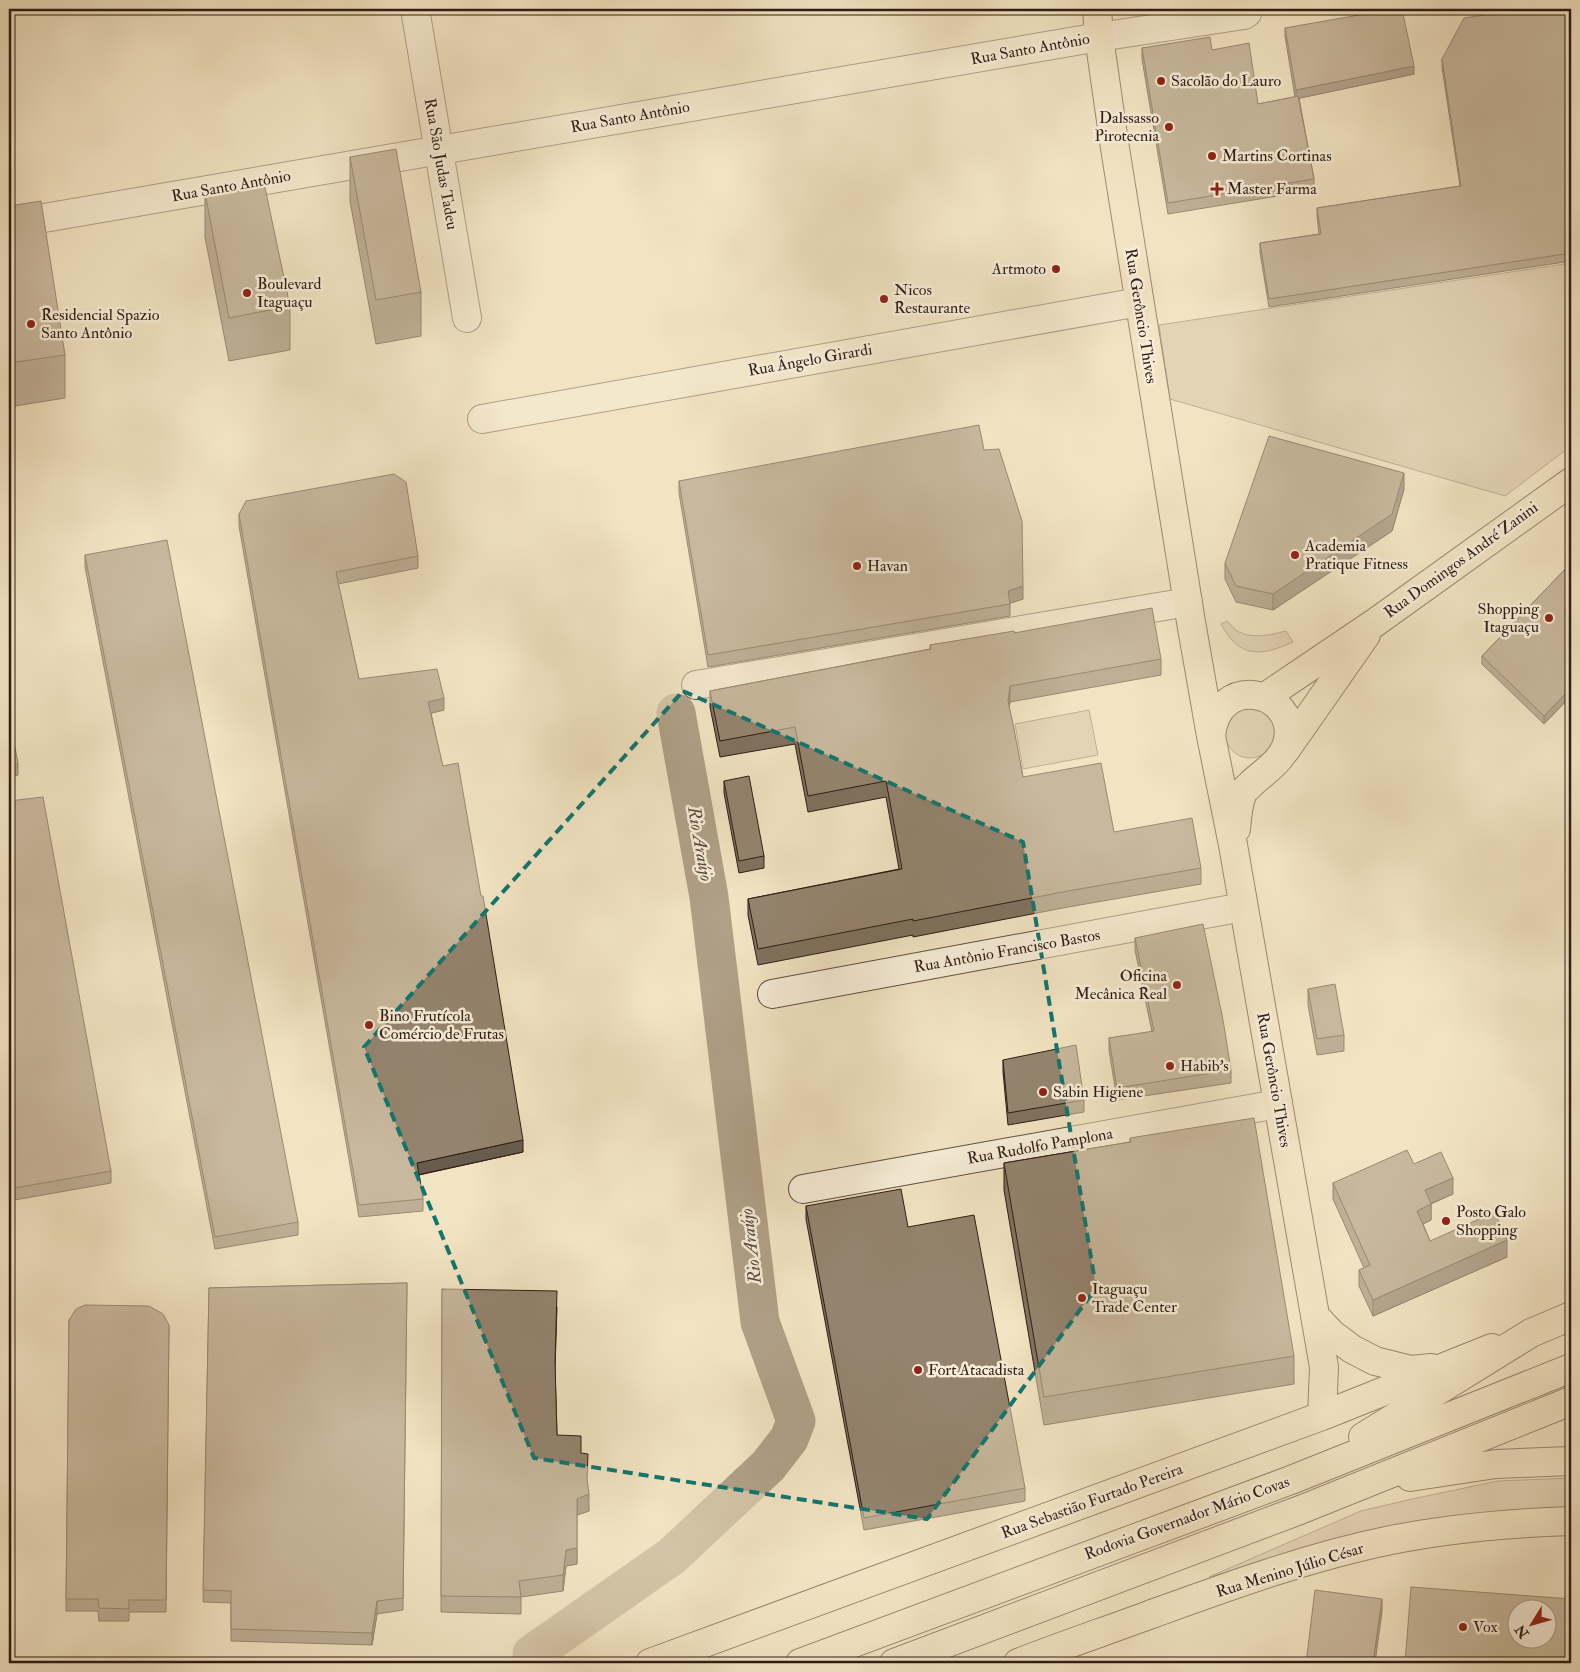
<svg xmlns="http://www.w3.org/2000/svg" width="1580" height="1672" font-family="'IM FELL Double Pica',serif">
  <style>
    .green { fill: #d1c2a5; stroke: #806f5c }
    .lines { fill: none; stroke-linecap: round; stroke-linejoin: round }
    .river { stroke: #b0a088; stroke-width: 39 }
    .minor-casing { stroke: #604e40; stroke-width: 30 }
    .major-casing { stroke: #2f1c14; stroke-width: 30 }
    .highway-casing { stroke: #2f1c14; stroke-width: 30 }
    .minor { stroke: #f7edd8; stroke-width: 28 }
    .major { stroke: #f2e4c3; stroke-width: 28 }
    .highway { stroke: #f2e4c3; stroke-width: 28 }
    .wall { fill: #7f725f; stroke: #2f1c14 }
    .shaded-wall { fill: #685c4e; stroke: #2f1c14 }
    .building { fill: #94846f; stroke: #2f1c14; fill-rule: evenodd }
    .marked { fill: none; stroke: #0f766e; stroke-width: 4; stroke-dasharray: 10 6; stroke-linejoin: round }
    .poi-dot { fill: #8f2418; stroke: #f7edd8; stroke-width: 2 }
    .labels { text-anchor: middle; dominant-baseline: central; stroke-width: 5; stroke-linejoin: round; paint-order: stroke }
    .street-label { font-size: 16px; fill: #2f1c14; stroke: #f7edd8 }
    .poi-label { font-size: 16px; fill: #2f1c14; stroke: #f7edd8; text-anchor: start }
    .water-label { font-size: 18px; font-style: italic; fill: #5c4a3d; stroke: #f7edd8 }
  </style>
  <rect width="100%" height="100%" fill="#f2e4c3"/>
  <filter id="stains"><feTurbulence type="fractalNoise" baseFrequency=".004" numOctaves="4"/><feColorMatrix values="0 0 0 0 .2 0 0 0 0 .09 0 0 0 0 .02 0 0 0 .5 -.17"/></filter>
  <radialGradient id="worn" r=".72"><stop offset=".6" stop-color="#630" stop-opacity="0"/><stop offset="1" stop-color="#630" stop-opacity=".3"/></radialGradient>
  <!-- green -->
  <path class="green" d="M1571 263V446L1505 496 1170 399 1159 325Z
    M1227 621C1231 624 1234 630 1239 632 1253 639 1271 635 1286 631L1293 642C1260 657 1239 658 1221 624Z
    M1225 733a25 25 0 1 1 50 0a25 25 0 1 1-50 0Z
    M1089 710 1098 755 1023 769 1015 724Z
    M1571 1478V1509L1377 1531 1209 1577 1361 1511 1412 1499 1498 1481Z"/>
  <g class="lines">
    <!-- river -->
    <path class="river" d="M532 1654 672 1556 768 1466 789 1439 796 1421 760 1322 709 897 676 713"/>
    <!-- minor casing -->
    <g class="minor-casing">
      <path id="minor" d="M415 9 467 318
        M9 224 1099 37 1244 15 1247 13 1248 9
        M482 419 1139 302
        M696 685 1188 602
        M772 994 1243 907
        M803 1189 1278 1104"/>
    </g>
    <!-- major casing -->
    <g class="major-casing">
      <path id="major" d="M1097 9 1099 37 1114 142 1191 622 1211 736 1233 845 1324 1367 1322 1416
        M1265 697 1376 622 1571 482
        M1211 736C1217 672 1297 690 1288 740 1285 759 1265 771 1252 783 1249 787 1243 790 1242 794 1238 805 1237 818 1236 829
        M1285 751 1366 635
        M1315 1316 1332 1334 1352 1349 1375 1361 1411 1370 1431 1368
        M650 1663 1322 1416 1492 1348
        M1018 1663C1061 1646 1106 1631 1149 1615 1229 1586 1308 1557 1391 1540 1451 1528 1511 1523 1571 1521"/>
    </g>
    <!-- highway casing -->
    <g class="highway-casing">
      <path id="highway" d="M1363 1437 1531 1333 1571 1316
        M1410 1477 1496 1464 1571 1461
        M800 1663 1291 1480 1571 1368
        M894 1663 1300 1510 1571 1401"/>
    </g>
    <!-- minor -->
    <use href="#minor" class="minor"/>
    <!-- major -->
    <use href="#major" class="major"/>
    <!-- highway -->
    <use href="#highway" class="highway"/>
  </g>
  <!-- wall -->
  <path class="wall" d="M1571 9V261L1269 307 1260 252V243L1319 234 1317 216V208L1460 186 1442 67V59Z
    M1285 28 1414 74 1299 98 1314 179V190L1168 214 1142 59V48L1212 50 1258 104 1295 97 1285 36Z
    M350 157 421 292V336L376 344 350 201Z
    M205 193 290 306V350L229 361 205 237Z
    M9 206 65 355V398L9 407Z
    M984 450 1023 599 1010 603V616L708 667 679 493V481Z
    M1404 489 1392 531 1273 610 1236 602 1225 579V563Z
    M239 514 418 556V568L338 584 359 679 444 710 431 713 523 1152 419 1175 423 1199V1211L359 1217 239 526Z
    M85 555 298 1222V1235L215 1249 85 567Z
    M1571 563V704L1567 700 1544 724 1482 664V656Z
    M1014 633 1161 659V675L1010 702 1009 707 1023 777 1114 832 1201 868V884L1068 907 913 937V935L758 965 748 915V899L899 869 886 797 808 812 795 744 720 757 710 707V691L930 649V645Z
    M724 781 764 856V868L739 873 724 793Z
    M9 801 111 1171V1183L9 1201Z
    M1135 938 1231 1070V1083L1117 1100 1109 1050V1038L1152 1032 1135 950Z
    M1308 989 1344 1035V1051L1317 1055 1308 1005Z
    M1003 1060 1084 1100V1112L1008 1125 1003 1072Z
    M1130 1138 1294 1356V1384L1044 1425 1004 1190V1163L1130 1142Z
    M1414 1164 1453 1194 1431 1204V1220L1423 1224 1430 1241 1507 1257 1373 1316 1359 1286V1270L1364 1268 1333 1199V1183Z
    M806 1206 908 1227 1025 1488V1501L864 1530 806 1219Z
    M407 1283 403 1610 377 1614 372 1645 231 1641V1603L203 1602 209 1288Z
    M442 1289 557 1307 555 1370 557 1435 581 1453 587 1481 589 1511 577 1515V1564L566 1566 563 1591 521 1597V1614L441 1612Z
    M69 1320 169 1325 166 1612H129V1621H99L98 1611H66Z"/>
  <!-- shaded-wall -->
  <path class="shaded-wall" d="M1414 66V74L1296 99V90Z
    M1404 473V489L1392 531 1273 610V594Z
    M1023 586V599L1008 604V591Z
    M1010 686V702L1008 717V701Z
    M1567 692V700L1544 724V716Z
    M444 698V710L428 714V702Z
    M18 763V775L9 778V766Z
    M523 1140V1152L417 1175V1163Z
    M1453 1178V1194L1425 1206V1190Z
    M1431 1204V1220L1417 1227V1211Z
    M1507 1240V1257L1373 1316V1300Z
    M589 1494V1511L577 1515V1499Z
    M577 1548V1564L566 1566 563 1591V1575L566 1550Z
    M1382 1599V1612L1375 1663H1373Z
    M377 1601V1614L372 1645V1633Z"/>
  <!-- building -->
  <path class="building" d="M1393 9H1402L1414 66 1296 90 1285 28Z
    M1526 9H1571V253L1269 299 1260 243 1321 234 1317 208 1461 186 1442 59 1464 18Z
    M1210 37 1212 50 1249 43 1258 104 1298 96 1314 179 1168 203 1142 48Z
    M396 149 421 292 376 300 350 157Z
    M264 183 290 306 229 318 205 193Z
    M41 201 65 355 9 363V206Z
    M979 425 984 450 999 449 1022 521 1023 586 1008 591 1010 604 708 655 679 481Z
    M1269 436 1404 473 1392 514 1273 594 1236 586 1225 563Z
    M394 474 406 482 418 556 336 572 359 679 437 669 444 698 428 702 443 766 458 763 481 896H483L523 1140 417 1163 423 1199 359 1205 239 514 246 501Z
    M167 540 298 1222 215 1237 85 555Z
    M1571 563V696L1567 692 1544 716 1482 656Z
    M1152 608 1161 659 1010 686 1008 701 1014 729 1023 777 1101 763 1114 832 1192 818 1201 868 1068 891 913 921V919L758 949 748 899 902 869 894 824 886 781 808 796 795 727 720 741 710 691 931 649 930 645 1014 631V633Z
    M9 716 18 763 9 766Z
    M749 776 764 856 739 861 724 781Z
    M43 797 111 1171 9 1189V801Z
    M1203 924 1223 1020 1231 1070 1117 1088 1109 1038 1154 1031 1135 938Z
    M1335 984 1344 1035 1317 1039 1308 989Z
    M1076 1045 1084 1100 1008 1113 1003 1060Z
    M1254 1118 1294 1356 1044 1397 1004 1163 1131 1142 1130 1138Z
    M1407 1150 1414 1164 1441 1152 1453 1178 1425 1190 1431 1204 1417 1211 1430 1241 1495 1212 1507 1240 1373 1300 1359 1270 1370 1265 1333 1183Z
    M901 1189 908 1227 974 1215 1025 1488 864 1518 806 1206Z
    M407 1283 403 1598 377 1601 372 1633 231 1629V1591L203 1590 209 1288Z
    M442 1289 557 1291 555 1362 557 1435 581 1436V1453L588 1454 587 1479 589 1494 577 1499V1548L566 1550 563 1575 519 1581 521 1597 441 1596Z
    M85 1305 149 1306 163 1314 169 1325 166 1600H129V1609L99 1608 98 1599H66L69 1320 76 1309Z
    M1411 1587 1571 1599V1663H1405ZM1518 1610H1548V1640H1518Z
    M1315 1590 1382 1599 1373 1663H1306Z"/>
  <!-- marked area -->
  <path d="M0 0H1580V1672H0ZM683 691 1023 842 1096 1288 927 1519 534 1458 364 1047Z" fill="#f2e4c3" fill-opacity=".55" fill-rule="evenodd"/>
  <path class="marked" d="M683 691 1023 842 1096 1288 927 1519 534 1458 364 1047Z"/>
  <!-- markers -->
  <g class="poi-dot">
    <circle cx="1161" cy="81" r="5"/>
    <circle cx="1169" cy="127" r="5"/>
    <circle cx="1212" cy="156" r="5"/>
    <path d="M1214.5 181.5h5v5h5v5h-5v5h-5v-5h-5v-5h5z"/>
    <circle cx="1056" cy="269" r="5"/>
    <circle cx="247" cy="293" r="5"/>
    <circle cx="884" cy="299" r="5"/>
    <circle cx="31" cy="324" r="5"/>
    <circle cx="1295" cy="555" r="5"/>
    <circle cx="857" cy="566" r="5"/>
    <circle cx="1549" cy="618" r="5"/>
    <circle cx="1177" cy="985" r="5"/>
    <circle cx="369" cy="1025" r="5"/>
    <circle cx="1170" cy="1066" r="5"/>
    <circle cx="1043" cy="1092" r="5"/>
    <circle cx="1446" cy="1221" r="5"/>
    <circle cx="1082" cy="1298" r="5"/>
    <circle cx="918" cy="1370" r="5"/>
    <circle cx="1463" cy="1627" r="5"/>
  </g>
  <g class="labels">
    <!-- street labels -->
    <g class="street-label">
      <text transform="translate(1030 49) rotate(-10)">Rua Santo Antônio</text>
      <text transform="translate(630 117) rotate(-10)">Rua Santo Antônio</text>
      <text transform="translate(441 164) rotate(80)">Rua São Judas Tadeu</text>
      <text transform="translate(231 186) rotate(-10)">Rua Santo Antônio</text>
      <text transform="translate(1141 316) rotate(81)">Rua Gerôncio Thives</text>
      <text transform="translate(810 360) rotate(-10)">Rua Ângelo Girardi</text>
      <text transform="translate(1461 560) rotate(-36)">Rua Domingos André Zanini</text>
      <text transform="translate(1007 951) rotate(-10)">Rua Antônio Francisco Bastos</text>
      <text transform="translate(1274 1080) rotate(80)">Rua Gerôncio Thives</text>
      <text transform="translate(1040 1146) rotate(-10)">Rua Rudolfo Pamplona</text>
      <text transform="translate(1092 1501) rotate(-20)">Rua Sebastião Furtado Pereira</text>
      <text transform="translate(1187 1518) rotate(-20)">Rodovia Governador Mário Covas</text>
      <text transform="translate(1290 1570) rotate(-17)">Rua Menino Júlio César</text>
    </g>
    <!-- poi labels -->
    <g class="poi-label">
      <text x="1171" y="81">Sacolão do Lauro</text>
      <text x="1159" y="118" text-anchor="end">Dalssasso<tspan x="1159" dy="18">Pirotecnia</tspan></text>
      <text x="1222" y="156">Martins Cortinas</text>
      <text x="1227" y="189">Master Farma</text>
      <text x="1046" y="269" text-anchor="end">Artmoto</text>
      <text x="257" y="284">Boulevard<tspan x="257" dy="18">Itaguaçu</tspan></text>
      <text x="894" y="290">Nicos<tspan x="894" dy="18">Restaurante</tspan></text>
      <text x="41" y="315">Residencial Spazio<tspan x="41" dy="18">Santo Antônio</tspan></text>
      <text x="1305" y="546">Academia<tspan x="1305" dy="18">Pratique Fitness</tspan></text>
      <text x="867" y="566">Havan</text>
      <text x="1539" y="609" text-anchor="end">Shopping<tspan x="1539" dy="18">Itaguaçu</tspan></text>
      <text x="1167" y="976" text-anchor="end">Oficina<tspan x="1167" dy="18">Mecânica Real</tspan></text>
      <text x="379" y="1016">Bino Frutícola<tspan x="379" dy="18">Comércio de Frutas</tspan></text>
      <text x="1180" y="1066">Habib's</text>
      <text x="1053" y="1092">Sabin Higiene</text>
      <text x="1456" y="1212">Posto Galo<tspan x="1456" dy="18">Shopping</tspan></text>
      <text x="1092" y="1289">Itaguaçu<tspan x="1092" dy="18">Trade Center</tspan></text>
      <text x="928" y="1370">Fort Atacadista</text>
      <text x="1473" y="1627">Vox</text>
    </g>
    <!-- water labels -->
    <g class="water-label">
      <text transform="translate(700 844) rotate(80)">Rio Araújo</text>
      <text transform="translate(751 1246) rotate(-97)">Rio Araújo</text>
    </g>
  </g>
  <!-- margin -->
  <rect width="1580" height="1672" fill="none" stroke="#f2e4c3" stroke-width="30"/>
  <rect x="10" y="10" width="1560" height="1652" fill="none" stroke="#2f1c14" stroke-width="2.5"/>
  <rect x="15" y="15" width="1550" height="1642" fill="none" stroke="#2f1c14"/>
  <!-- north arrow -->
  <g transform="translate(1532 1624) rotate(233)"><circle r="24" fill="#f7edd8" stroke="#a7998a"/>
  <path d="M0-4L9 19L0 12L-9 19Z" fill="#8f2418"/>
  <text y="-8" font-size="14" font-weight="bold" text-anchor="middle" fill="#2f1c14">N</text>
  </g>
  <rect width="100%" height="100%" filter="url(#stains)"/>
  <rect width="100%" height="100%" fill="url(#worn)"/>
</svg>
